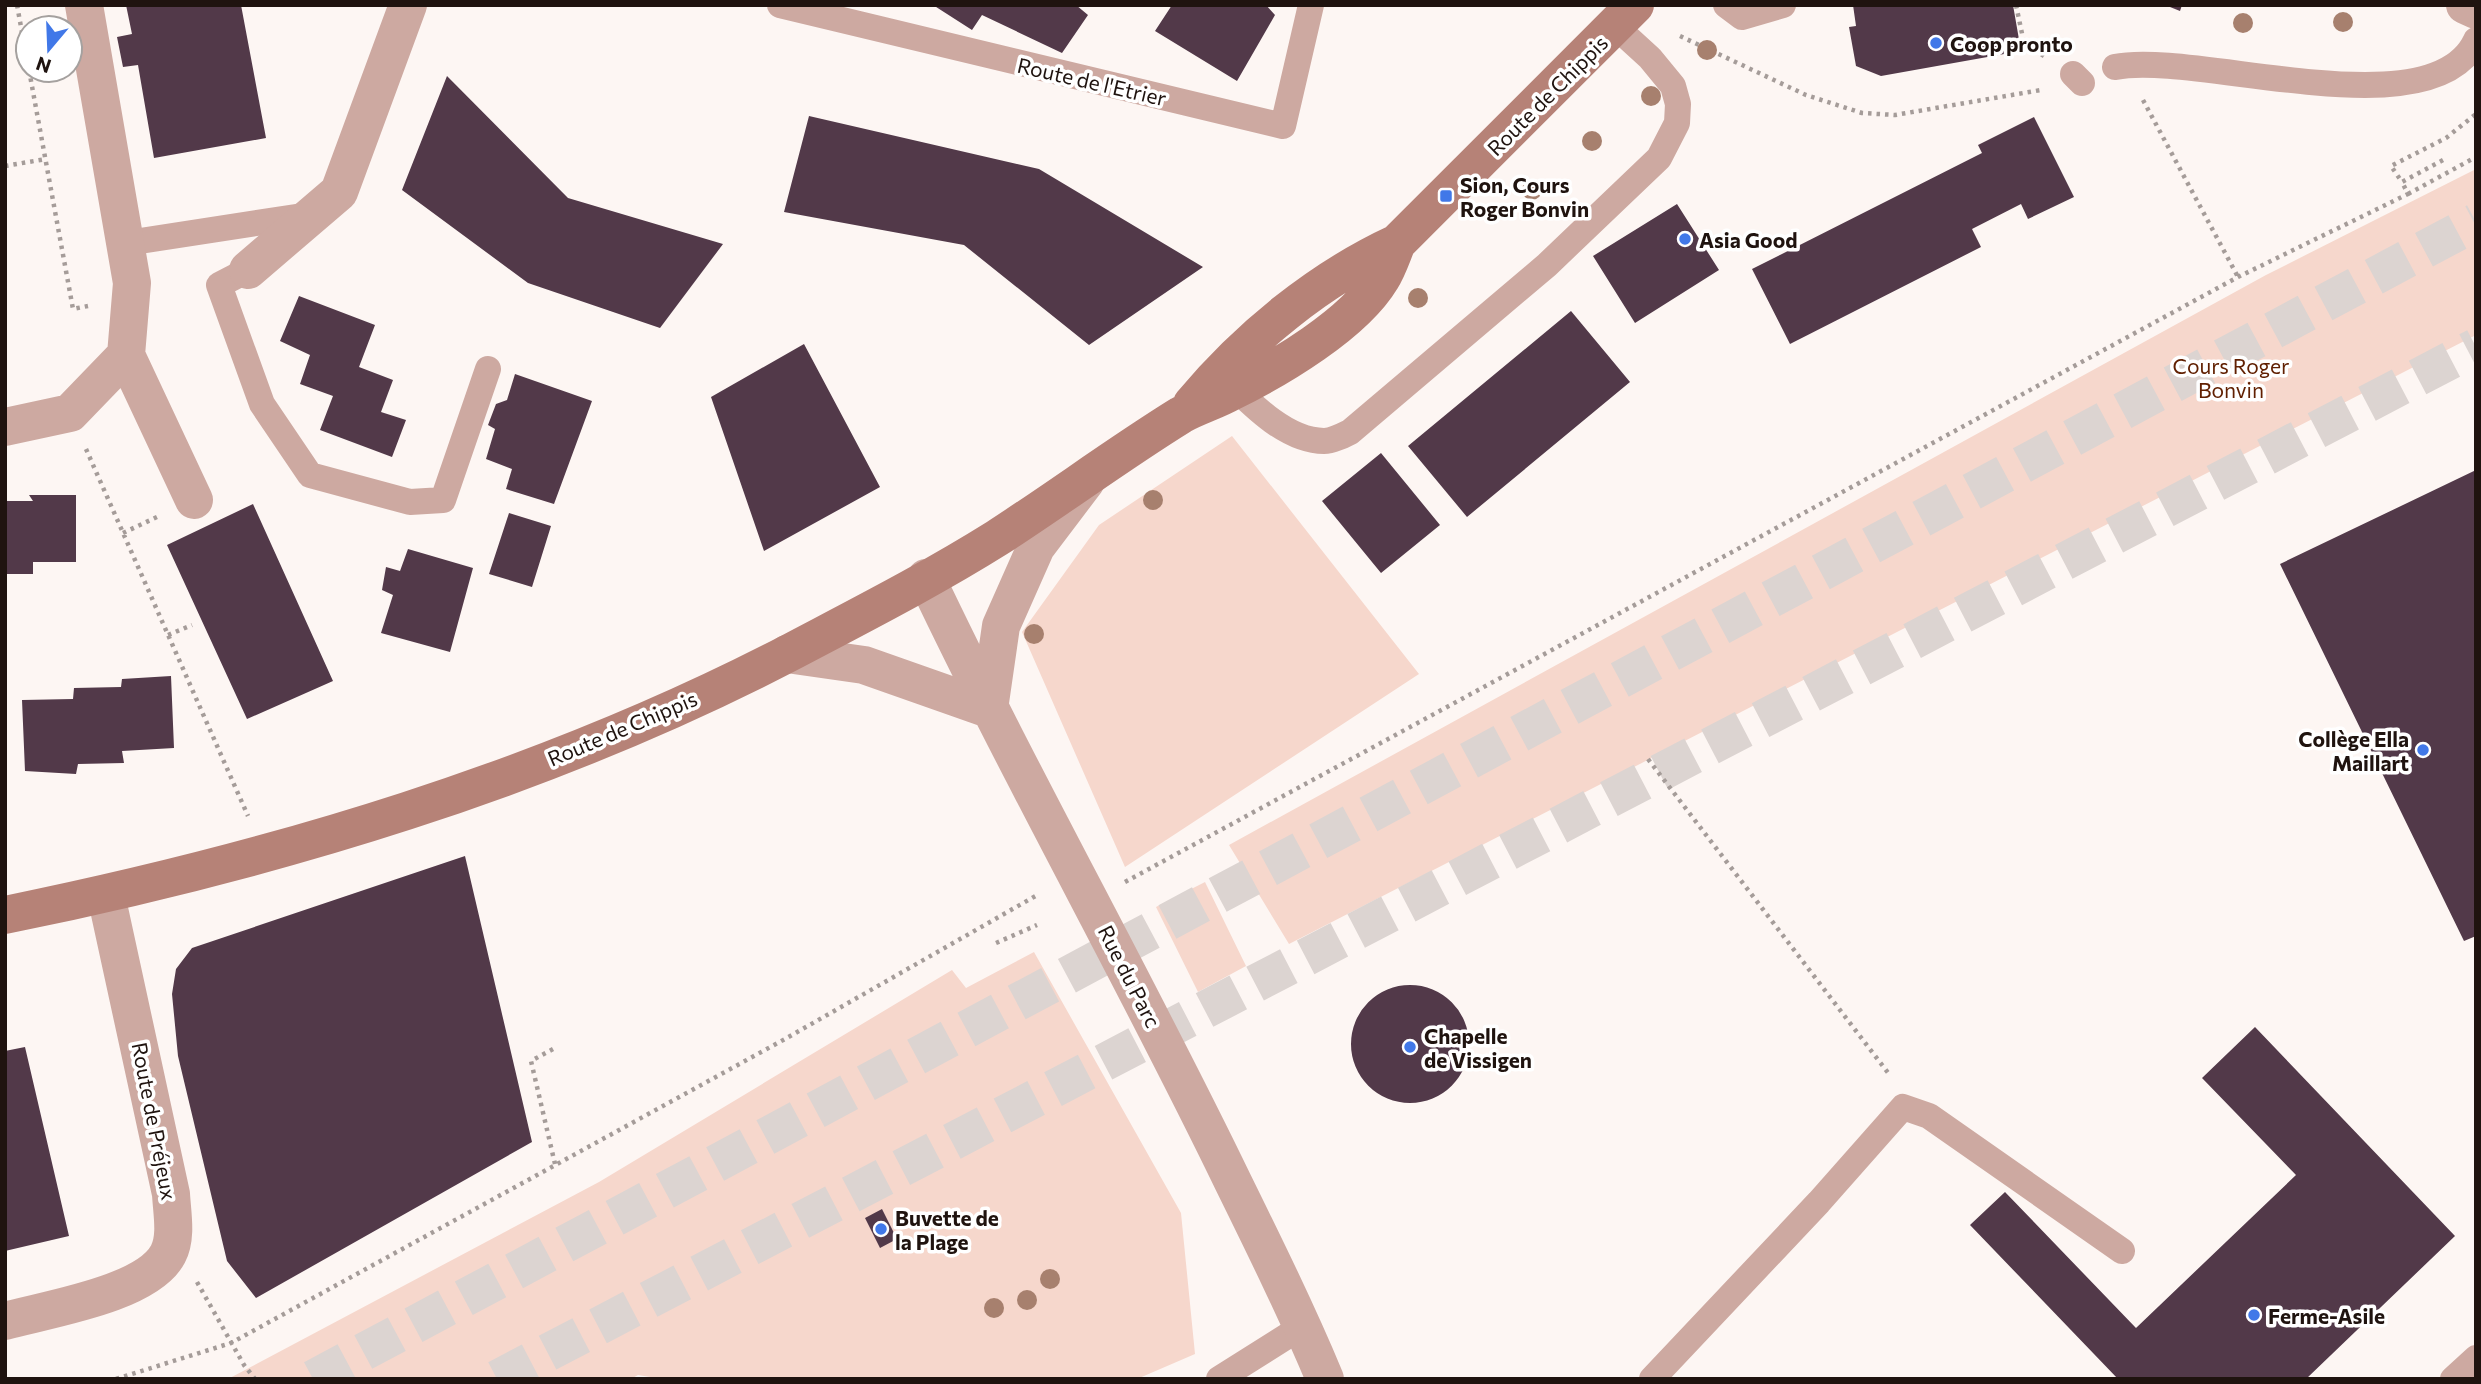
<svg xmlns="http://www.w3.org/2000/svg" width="2481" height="1384" font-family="Commissioner,sans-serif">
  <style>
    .green { fill: #f6d7cc }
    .building { fill: #523949 }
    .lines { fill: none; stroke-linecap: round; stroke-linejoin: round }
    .highway-tunnel { stroke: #dcd4d1; stroke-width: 38; stroke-dasharray: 38 19; stroke-linecap: butt }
    .path { stroke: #a59c99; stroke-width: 4.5; stroke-dasharray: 3.5 5; stroke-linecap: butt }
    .lane { stroke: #cda9a1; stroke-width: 26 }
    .street { stroke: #cda9a1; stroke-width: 38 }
    .secondary { stroke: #b68277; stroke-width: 38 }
    .tree { fill: #a7806e }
    .poi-dot { fill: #4178e8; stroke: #fff; stroke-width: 2.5 }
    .labels { text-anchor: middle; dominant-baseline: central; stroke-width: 7; stroke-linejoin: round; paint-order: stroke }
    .poi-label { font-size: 21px; font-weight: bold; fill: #1f130f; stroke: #fff; text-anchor: start }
    .street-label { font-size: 21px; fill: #1f130f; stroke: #fff }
    .park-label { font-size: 21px; fill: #612002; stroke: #fff }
  </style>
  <rect width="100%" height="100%" fill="#fdf6f3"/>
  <!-- green -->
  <path class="green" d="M2476 169V335L1289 944 1229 845 2266 275Z
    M1232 436 1419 674 1125 867 1022 632 1099 525Z
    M1205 882 1246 966 1198 992 1156 907Z
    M1034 952 1181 1213 1195 1354 1137 1379H662L638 1375 631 1379H228L599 1182 952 970 966 988Z"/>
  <!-- building -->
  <path class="building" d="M126 5H241L266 138 154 158 138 65 123 67 117 37 132 34Z
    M933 5H1076L1088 15 1062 53 982 15 972 30Z
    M1172 5H1266L1275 15 1237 81 1155 31Z
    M1853 5H2013L2021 51 1881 76 1856 66 1849 27 1856 26Z
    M2165 5H2182L2180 11Z
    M447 76 568 198 723 244 660 328 528 283 402 190Z
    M809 116 1039 169 1203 267 1089 345 964 245 784 212Z
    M2034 117 2074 197 2028 219 2021 204 1972 229 1981 247 1790 344 1752 269 1982 153 1978 145Z
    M1677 204 1719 270 1635 323 1593 256Z
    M299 296 375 325 359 367 393 380 381 412 406 420 392 457 320 430 333 396 300 384 310 355 280 341Z
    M1571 311 1630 382 1467 517 1408 446Z
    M804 344 880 487 764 551 711 397Z
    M515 374 592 401 554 504 506 489 512 469 486 459 495 429 488 425 496 404 507 400Z
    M1381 453 1440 525 1381 573 1322 501Z
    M2476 470V936L2464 941 2280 564Z
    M29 495H76V562H33V574H5V501H33Z
    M253 504 333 681 247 719 167 545Z
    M509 513 551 526 532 587 489 574Z
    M408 549 473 568 450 652 381 633 393 595 382 590 386 567 400 571Z
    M171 676 174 748 122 751 124 763 78 764 76 774 25 771 22 700 73 699 74 688 121 687 122 679Z
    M465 856 532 1142 256 1298 227 1261 178 1056 172 994 176 969 192 948Z
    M1351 1044a59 59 0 1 1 118 0a59 59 0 1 1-118 0Z
    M2255 1027 2455 1236 2306 1379H2118L1970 1225 2005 1192 2136 1328 2296 1175 2202 1078Z
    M25 1047 69 1236 5 1251V1051Z
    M882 1209 897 1239 880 1248 865 1218Z"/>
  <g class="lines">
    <!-- highway-tunnel -->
    <path class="highway-tunnel" d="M313 1379 2476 222
      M497 1379 2476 347"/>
    <!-- path -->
    <path class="path" d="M17 5 28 65
      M2016 5 2024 43 2044 56
      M1680 36 1806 95 1862 113 1895 115 2041 90
      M29 70 73 309 88 306
      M2143 100 2238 277
      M2443 160 2402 182 2391 166 2446 138 2476 114
      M5 166 46 159
      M2408 194 2476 157
      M86 449 248 816
      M123 533 157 517
      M168 635 192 625
      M1648 759 1889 1074
      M1125 882 2238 277 2408 194 2402 182
      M996 943 1037 925
      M553 1049 531 1061 555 1164
      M197 1282 244 1365 255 1379
      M116 1379 231 1343 785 1039 1039 894"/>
    <!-- lane -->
    <path class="lane" d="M780 5 1283 126 1311 5
      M1726 5 1742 17 1783 5
      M2115 67C2194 50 2434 133 2476 40
      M2073 74 2082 83
      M127 243 309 215
      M248 270 219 285 262 404 310 475 410 502 443 500 488 369
      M1228 381C1252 405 1287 441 1324 441 1332 441 1342 436 1350 432L1547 265 1659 158 1677 123 1678 104 1673 86 1650 58 1615 26
      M1219 1379 1303 1326
      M1652 1379 1819 1202 1903 1107 1929 1116 2122 1251
      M2453 1379 2476 1358"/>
    <!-- street -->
    <path class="street" d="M84 5 132 283 126 355 194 500
      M2465 5 2476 10
      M248 270 339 192 408 5
      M5 427 70 413 126 355
      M926 578C1023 782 1135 979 1233 1182 1265 1247 1297 1312 1325 1379
      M787 654 864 665 989 709
      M989 709 1001 626 1036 547 1086 481
      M5 1321C48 1309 147 1294 168 1254 177 1237 172 1213 171 1194L106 895"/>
    <!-- secondary -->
    <path class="secondary" d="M1192 404C1247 338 1319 279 1397 243L1635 5
      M5 915C275 860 544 780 789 653 859 616 930 580 997 538 1059 498 1118 454 1181 415 1197 406 1215 401 1231 392 1278 369 1354 324 1381 279 1388 268 1392 255 1397 243"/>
  </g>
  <!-- trees -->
  <g class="tree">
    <circle cx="2343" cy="22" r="10"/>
    <circle cx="2243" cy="23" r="10"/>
    <circle cx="1707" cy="50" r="10"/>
    <circle cx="1651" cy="96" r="10"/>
    <circle cx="1592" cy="141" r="10"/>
    <circle cx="1532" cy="190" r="10"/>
    <circle cx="1418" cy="298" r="10"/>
    <circle cx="1153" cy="500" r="10"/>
    <circle cx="1034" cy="634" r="10"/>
    <circle cx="1050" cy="1279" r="10"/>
    <circle cx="1027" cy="1300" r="10"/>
    <circle cx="994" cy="1308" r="10"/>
  </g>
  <!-- markers -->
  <g class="poi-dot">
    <circle cx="1936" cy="43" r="7"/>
    <rect x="1439" y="189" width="14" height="14" rx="3.5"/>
    <circle cx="1685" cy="239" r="7"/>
    <circle cx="2423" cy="750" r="7"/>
    <circle cx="1410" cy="1047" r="7"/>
    <circle cx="881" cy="1229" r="7"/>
    <circle cx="2254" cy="1315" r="7"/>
  </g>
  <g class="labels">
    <!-- poi labels -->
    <g class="poi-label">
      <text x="1950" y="43">Coop pronto</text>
      <text x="1460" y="184">Sion, Cours<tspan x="1460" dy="24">Roger Bonvin</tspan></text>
      <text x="1699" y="239">Asia Good</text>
      <text x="2409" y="738" text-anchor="end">Collège Ella<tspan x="2409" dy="24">Maillart</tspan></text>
      <text x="1424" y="1035">Chapelle<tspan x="1424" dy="24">de Vissigen</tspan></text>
      <text x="895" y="1217">Buvette de<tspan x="895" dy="24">la Plage</tspan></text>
      <text x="2268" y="1315">Ferme-Asile</text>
    </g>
    <!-- street labels -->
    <g class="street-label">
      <text transform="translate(1092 81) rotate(13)">Route de l'Etrier</text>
      <text transform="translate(1547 95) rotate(-45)">Route de Chippis</text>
      <text transform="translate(622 728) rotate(-23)">Route de Chippis</text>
      <text transform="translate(1130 976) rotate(63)">Rue du Parc</text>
      <text transform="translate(155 1121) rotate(79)">Route de Préjeux</text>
    </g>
    <!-- park labels -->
    <g class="park-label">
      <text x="2231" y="365">Cours Roger<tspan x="2231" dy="24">Bonvin</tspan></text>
    </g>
  </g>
  <!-- border -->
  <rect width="2481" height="1384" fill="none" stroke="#1f130f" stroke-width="14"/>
  <!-- north arrow -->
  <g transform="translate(49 49) rotate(199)"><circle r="33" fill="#ffffff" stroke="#a5a19f" stroke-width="2"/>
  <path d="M0-5L12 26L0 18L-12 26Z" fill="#4178e8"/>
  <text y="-10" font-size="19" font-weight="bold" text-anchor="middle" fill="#1f130f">N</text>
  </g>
</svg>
